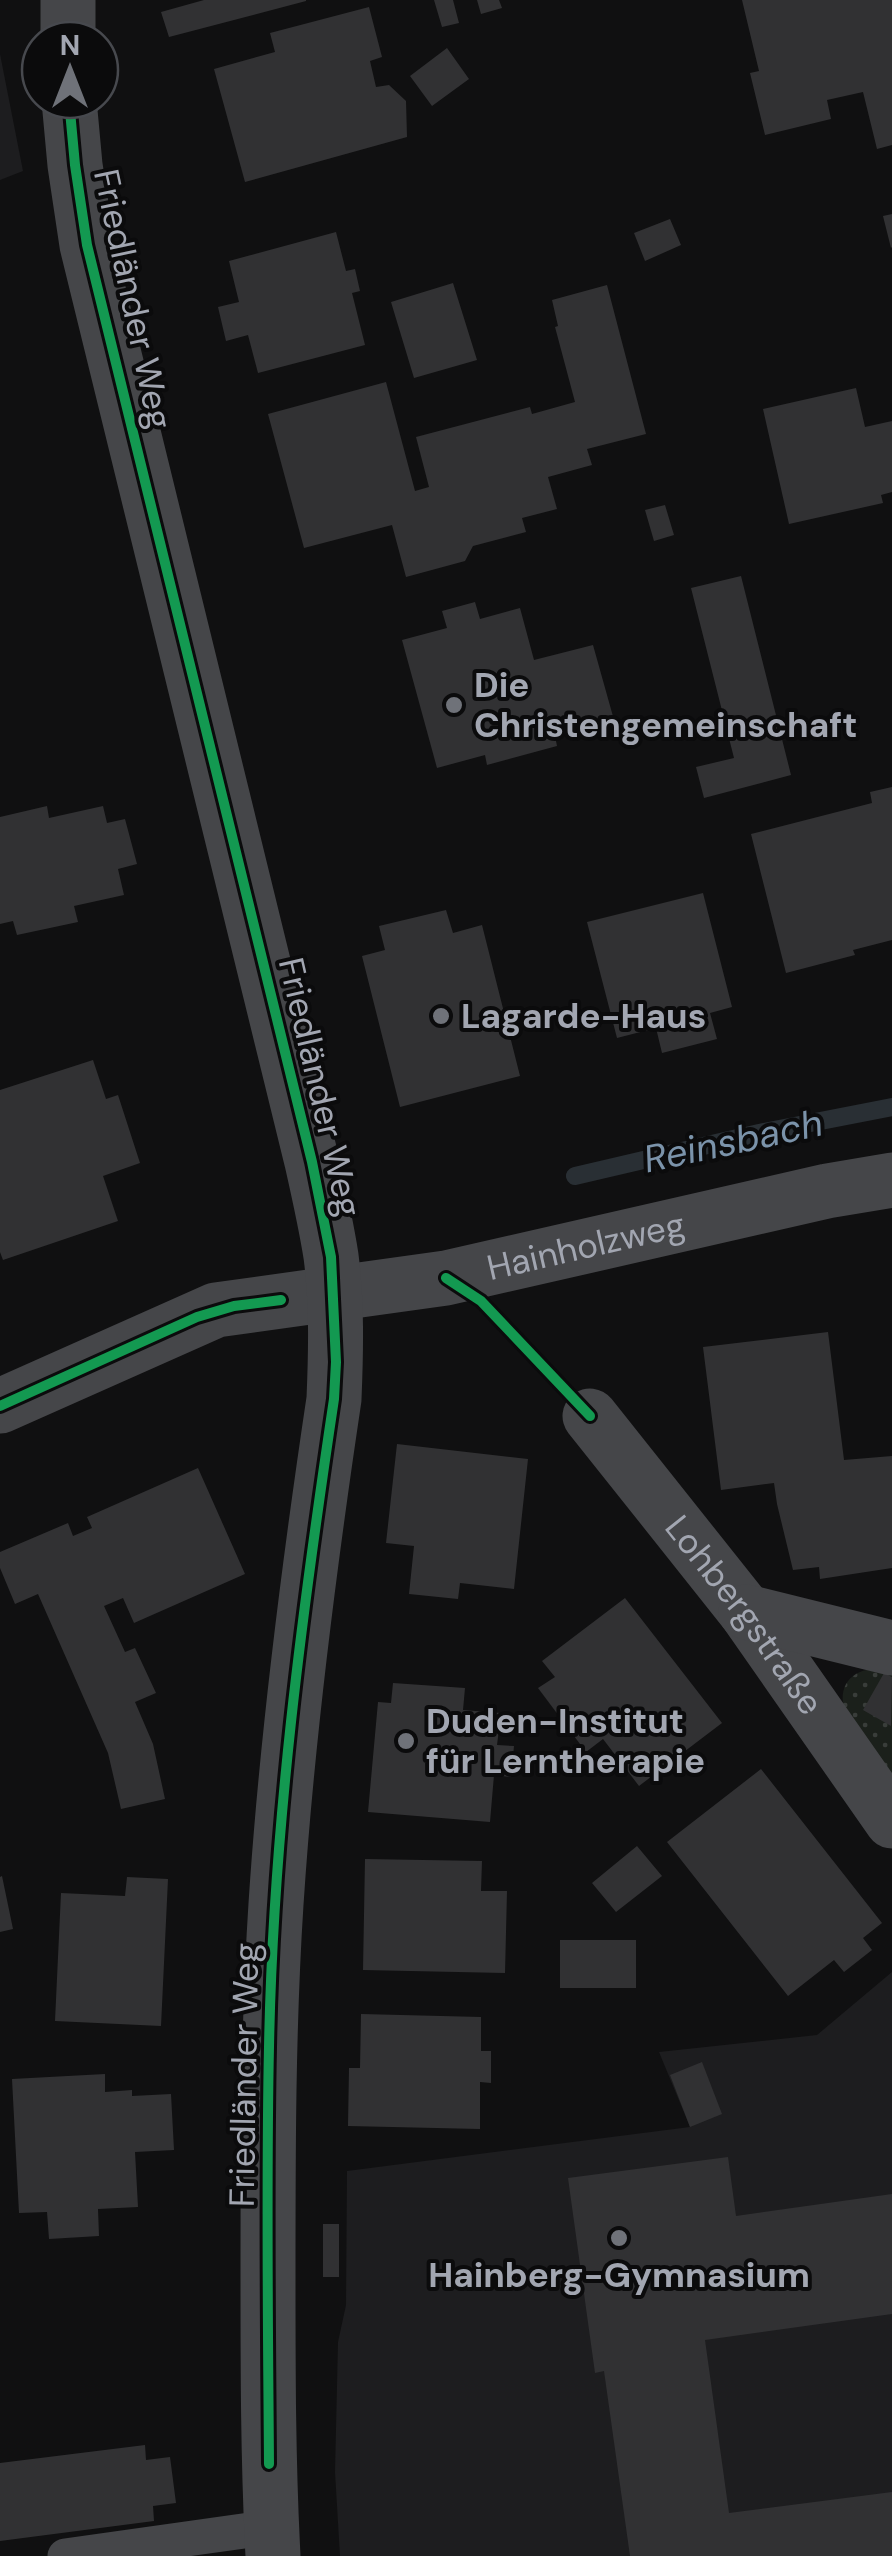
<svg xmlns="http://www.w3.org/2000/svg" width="892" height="2556" font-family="'DM Sans',sans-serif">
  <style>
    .built { fill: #1d1d1f }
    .grass { fill: url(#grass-dots) }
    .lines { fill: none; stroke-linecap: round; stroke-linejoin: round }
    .stream { stroke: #292f34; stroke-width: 18 }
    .building { fill: #313133 }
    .service { stroke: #454649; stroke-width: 35 }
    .minor { stroke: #454649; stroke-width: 55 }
    .tertiary { stroke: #454649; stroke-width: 55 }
    .cycleway-casing { stroke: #0b0b0c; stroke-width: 16 }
    .cycleway { stroke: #139951; stroke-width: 10 }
    .poi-dot { fill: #6f7279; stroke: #0b0b0c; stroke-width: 4 }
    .labels { text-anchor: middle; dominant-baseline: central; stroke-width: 8; stroke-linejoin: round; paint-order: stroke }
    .street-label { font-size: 35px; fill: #a2a6b1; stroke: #0b0b0c }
    .poi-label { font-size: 35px; font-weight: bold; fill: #a2a6b1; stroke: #0b0b0c; text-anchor: start }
    .water-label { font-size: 38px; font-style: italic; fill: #7b93aa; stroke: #0b0b0c }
  </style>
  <defs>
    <pattern id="grass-dots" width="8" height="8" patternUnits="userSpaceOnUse" patternTransform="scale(2.5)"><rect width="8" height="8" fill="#1b201b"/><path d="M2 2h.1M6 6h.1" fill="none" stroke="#393d3a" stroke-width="1.8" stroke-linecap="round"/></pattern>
  </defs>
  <rect width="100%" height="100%" fill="#101011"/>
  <!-- built -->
  <path class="built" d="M0 54 23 171 0 180Z
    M892 1972V2556H340L335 2472 338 2342 346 2305 347 2171 690 2127 659 2052 817 2035Z"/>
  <!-- grass -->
  <path class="grass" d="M872 1669 892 1673V1776C881 1760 855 1732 847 1716 836 1691 847 1672 872 1669Z"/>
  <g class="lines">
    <!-- stream -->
    <path class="stream" d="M575 1176 759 1133 892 1107"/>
  </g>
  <!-- building -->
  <path class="building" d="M204 0H306V1L169 37 161 12Z
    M434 0H453L459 23 442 27Z
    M477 0H499L502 8 481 14Z
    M742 0H892V145L877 149 863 92 827 100 831 119 765 135 750 73 759 71Z
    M369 7 382 57 370 61 376 87 389 85 406 101 407 137 245 182 214 69 275 52 270 33Z
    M447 48 469 79 432 106 410 76Z
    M892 214V247L891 248 883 216Z
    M670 219 681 245 645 261 634 233Z
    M336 232 346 271 355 269 360 291 352 293 365 345 258 373 248 335 226 341 218 307 239 302 229 261Z
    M453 283 477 360 414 378 391 302Z
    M607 285 646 434 587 449 592 465 548 477 557 509 522 518 526 532 473 546 465 561 406 577 392 525 304 548 268 414 386 382 415 491 429 487 416 437 530 407 532 414 575 402 555 327 558 326 552 300Z
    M856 388 865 427 892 421V492L881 495 883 503 789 524 763 409Z
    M665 505 674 535 654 541 645 510Z
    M741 576 791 775 704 798 696 767 734 758 691 588Z
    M475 602 480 619 520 608 534 660 593 645 614 720 555 736 557 746 487 765 485 755 437 768 402 640 447 628 442 611Z
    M892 787V940L853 950 855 955 786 973 751 834 872 803 870 792Z
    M47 806 49 818 103 806 107 823 125 819 137 864 118 869 124 895 74 906 78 922 17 935 13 921 0 924V817Z
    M703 893 732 1007 710 1013 717 1039 662 1053 656 1028 617 1038 587 922Z
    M446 910 453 933 482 925 520 1076 400 1107 362 956 385 950 379 926Z
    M93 1060 106 1099 118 1095 140 1163 103 1176 118 1221 3 1260 0 1252V1090Z
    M828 1332 844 1460 892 1456V1568L820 1579 819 1567 793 1570 777 1504 774 1483 721 1490 703 1347Z
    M397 1444 528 1459 514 1589 460 1583 458 1599 409 1594 414 1546 386 1543Z
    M198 1468 245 1574 134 1623 123 1598 104 1606 125 1652 135 1648 156 1693 135 1702 153 1744 165 1799 121 1809 108 1753 38 1594 15 1604 0 1568V1552L68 1523 73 1536 92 1528 87 1517Z
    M625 1598 722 1723 639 1786 603 1739 586 1752 538 1688 555 1677 542 1661Z
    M884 1673 892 1677 891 1726 863 1710Z
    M393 1683 465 1688 463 1710 501 1713 497 1745 514 1746 511 1777 494 1775 490 1822 368 1812 378 1702 391 1703Z
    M761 1769 882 1923 863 1938 872 1950 844 1972 834 1960 788 1996 667 1842Z
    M637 1846 662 1876 616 1912 592 1883Z
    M365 1859 482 1861 481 1891H507L505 1973 363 1970Z
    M2 1876 13 1929 0 1932V1877Z
    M127 1877 168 1879 161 2026 55 2021 61 1893 125 1896Z
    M560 1940H636V1988H560Z
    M361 2014 481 2017V2051H491V2083L480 2082V2129L348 2126 349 2068H360Z
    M702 2062 722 2114 690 2127 670 2075Z
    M105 2074V2092L132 2090V2096L171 2094 174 2150 135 2152 138 2207 98 2209 99 2236 49 2239 47 2212 19 2213 12 2079Z
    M728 2157 736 2216 892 2194V2314L705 2340 729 2513 892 2492V2556H630L604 2371 595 2373 568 2178Z
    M323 2224H339V2277H323Z
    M145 2445 146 2460 170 2457 176 2503 153 2506 154 2521 0 2541V2463Z"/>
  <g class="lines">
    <!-- service -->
    <path class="service" d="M65 2556 272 2527"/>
    <!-- minor -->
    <g class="minor">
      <path id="s1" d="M0 1406 216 1310 446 1278 827 1191 892 1180"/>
      <path id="s2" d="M590 1416 746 1612 892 1821"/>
      <path d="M746 1612 892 1648"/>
    </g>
    <!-- tertiary -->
    <path class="tertiary" d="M68 0V40
      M69 100 75 165 87 245 312 1162C319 1193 326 1224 331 1256 337 1303 336 1351 334 1399 309 1566 287 1735 276 1904 268 2028 268 2151 268 2275 268 2369 268 2462 273 2556"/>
    <!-- cycleway casing -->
    <g class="cycleway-casing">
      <path id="cycleway" d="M69 100 75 165 87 245 312 1162 331 1257 336 1362 334 1399C302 1613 273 1830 269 2047 266 2186 268 2325 269 2464
        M446 1278 481 1301 590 1416
        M0 1406 197 1317 234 1306 281 1300"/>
    </g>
    <!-- cycleway -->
    <use href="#cycleway" class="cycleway"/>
  </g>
  <!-- markers -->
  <g class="poi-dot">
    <circle cx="454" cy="705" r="10"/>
    <circle cx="441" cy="1016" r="10"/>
    <circle cx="406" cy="1741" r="10"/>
    <circle cx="619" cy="2238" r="10"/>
  </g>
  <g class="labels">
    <!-- street labels -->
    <g class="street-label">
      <text transform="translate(133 299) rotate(78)">Friedländer Weg</text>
      <text transform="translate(320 1087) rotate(77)">Friedländer Weg</text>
      <text stroke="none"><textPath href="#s1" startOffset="612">Hainholzweg</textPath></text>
      <text stroke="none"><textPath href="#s2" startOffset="252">Lohbergstraße</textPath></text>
      <text transform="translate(244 2075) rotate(-89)">Friedländer Weg</text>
    </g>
    <!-- poi labels -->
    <g class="poi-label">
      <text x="474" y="685">Die<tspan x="474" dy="40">Christengemeinschaft</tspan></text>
      <text x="461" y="1016">Lagarde-Haus</text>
      <text x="426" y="1721">Duden-Institut<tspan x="426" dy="40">für Lerntherapie</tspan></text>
      <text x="619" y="2275" text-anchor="middle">Hainberg-Gymnasium</text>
    </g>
    <!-- water labels -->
    <g class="water-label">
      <text transform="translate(733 1141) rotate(-12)">Reinsbach</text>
    </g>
  </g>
  <!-- north arrow -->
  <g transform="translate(70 70)"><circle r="48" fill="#0b0b0c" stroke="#47494e" stroke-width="2.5"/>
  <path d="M0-8L18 38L0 25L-18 38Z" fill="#6f7279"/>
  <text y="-15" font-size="28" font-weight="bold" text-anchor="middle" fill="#a2a6b1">N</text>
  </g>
</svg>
